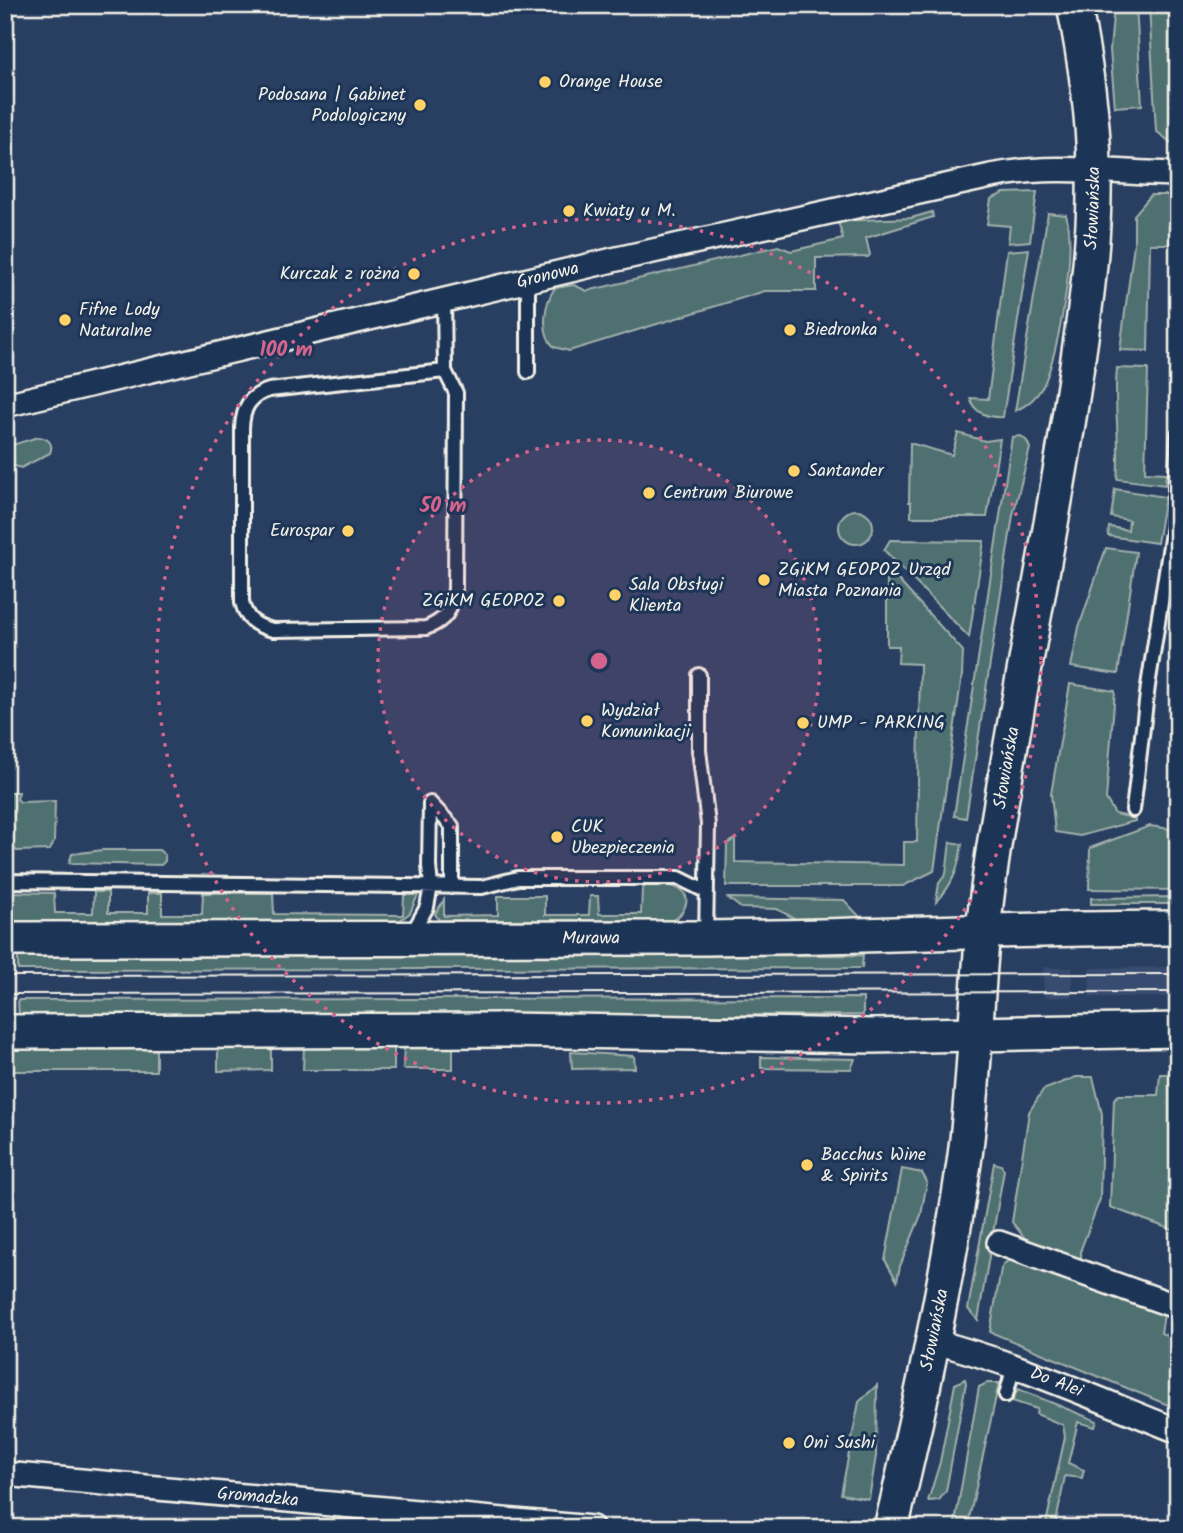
<svg xmlns="http://www.w3.org/2000/svg" width="1183" height="1533" font-family="Kalam,sans-serif">
  <style>
    .built { fill: #374b6f }
    .green { fill: #4f7070; stroke: #a2b0ac; stroke-width: 2 }
    .lines { fill: none; stroke-linecap: round; stroke-linejoin: round }
    .lane-casing { stroke: #f4f1e8; stroke-width: 18 }
    .street-casing { stroke: #f4f1e8; stroke-width: 28 }
    .secondary-casing { stroke: #f4f1e8; stroke-width: 38 }
    .lane { stroke: #1d3557; stroke-width: 12 }
    .street { stroke: #1d3557; stroke-width: 23 }
    .secondary { stroke: #1d3557; stroke-width: 33 }
    .tram { stroke: #f4f1e8; stroke-width: 2 }
    .ring { fill: none; stroke: #d4648c; stroke-width: 3.5; stroke-dasharray: 3.5 7 }
    .poi-dot { fill: #ffd166; stroke: #1d3557; stroke-width: 2.5 }
    .labels { text-anchor: middle; dominant-baseline: central; stroke-width: 6; stroke-linejoin: round; paint-order: stroke }
    .poi-label { font-size: 18px; fill: #f4f1e8; stroke: #1d3557; text-anchor: start }
    .street-label { font-size: 18px; fill: #f4f1e8; stroke: #1d3557 }
    .centre { fill: #d4648c; stroke: #1d3557; stroke-width: 3.5 }
    .ring-label { font-size: 21px; text-anchor: middle; font-weight: bold; fill: #d4648c; stroke: #1d3557; stroke-width: 6; stroke-linejoin: round; paint-order: stroke }
  </style>
  <rect width="100%" height="100%" fill="#293f62"/>
  <filter id="ink" filterUnits="userSpaceOnUse"><feTurbulence type="fractalNoise" baseFrequency=".0143" numOctaves="2"/><feDisplacementMap in="SourceGraphic" scale="14" xChannelSelector="R" yChannelSelector="G"/><feConvolveMatrix kernelMatrix="1 2 1 2 8 2 1 2 1" color-interpolation-filters="sRGB"/></filter>
  <g filter="url(#ink)">
    <!-- built -->
    <path class="built" d="M1043 967 1072 968V997L1044 998Z
      M1178 967V997H1090L1089 968Z"/>
    <!-- green -->
    <path class="green" d="M1114 5H1136L1142 105 1115 107 1110 50Z
      M1149 5H1178V145H1174L1156 131Z
      M1037 192 1030 241 1008 243 1010 226 987 224 991 199 1004 193Z
      M1151 195H1168C1177 209 1172 228 1172 244H1150L1148 351 1120 350 1134 244V215Z
      M932 212 933 217 866 238 870 255 868 257 816 258V291H765L569 351 554 347C540 333 544 303 555 288L574 285 587 291 778 246 791 251 843 239 838 221 911 218Z
      M1048 213 1066 215C1077 249 1059 353 1043 386 1037 397 1026 406 1015 411Z
      M1029 249 1003 417C988 418 974 413 970 398L988 399 1007 251Z
      M1117 368 1148 369 1145 472 1166 473 1165 485 1117 479C1121 442 1113 405 1117 368Z
      M958 433 985 441 1000 439 987 517H911V502H909L910 443 952 455Z
      M1021 436 1027 441 1030 448 1013 515 966 818 954 816 1012 437Z
      M38 437C48 438 54 443 50 453L21 468 11 465 9 449 12 445Z
      M1115 489 1165 497 1157 543 1108 536 1109 527 1128 530 1129 520 1111 517Z
      M839 527a17 17 0 1 1 34 0a17 17 0 1 1-34 0Z
      M890 540 984 541 969 637 884 550Z
      M1106 548 1136 552 1118 674 1071 667 1079 627Z
      M887 568 963 651 962 675 934 871 903 886H726L727 844 735 839V862L904 865V842H917L920 664 898 663 899 646H887Z
      M1070 684 1115 691 1106 799 1115 814 1135 818V821L1080 836 1055 832 1051 794Z
      M9 792H19L17 799 20 802 55 801 54 842 50 850 17 851 9 845Z
      M1150 826 1178 830V890L1089 889 1090 848Z
      M950 842 962 844C959 867 953 885 936 902L939 883 946 874Z
      M103 850H159L165 855V861L161 865 69 863 72 854Z
      M647 885C656 885 668 884 675 887 696 895 684 914 672 921L439 920 435 914 444 900V916L498 915V896H545V915H589L590 896H598L599 914H641L642 889Z
      M7 892 54 893 55 913H93L94 892H108V913H148V893H162V914H202L203 893H273L274 914 403 915 404 895H418L410 913 396 923H8Z
      M1178 897V904H1091V898Z
      M728 898 844 900 862 919 799 921 777 909 741 908Z
      M863 955 862 968 18 970V957Z
      M863 998V1015L19 1016 18 1000Z
      M156 1046V1071H6V1048Z
      M218 1046H271V1070L218 1071Z
      M304 1046H394V1070H303Z
      M404 1046H453V1069H403Z
      M571 1052 634 1056 635 1068 572 1069Z
      M761 1057 855 1059 851 1069 761 1068Z
      M1160 1074H1178V1232L1110 1207 1114 1099 1119 1095H1158Z
      M1076 1077H1093L1102 1114 1100 1199 1081 1249V1264L1031 1246 1012 1222 1029 1112 1043 1090Z
      M994 1163 1001 1165 1004 1170 978 1320 968 1309Z
      M902 1169 922 1173 927 1182 921 1215 900 1266 897 1281 885 1260Z
      M1012 1258 1164 1314 1161 1333 1178 1339V1409L990 1332 1001 1269 1004 1264Z
      M965 1379 966 1383 946 1491 939 1500 928 1501 940 1462 955 1384Z
      M987 1383H999L967 1528H954L979 1387Z
      M877 1385 876 1456 869 1499 841 1494 859 1402Z
      M1018 1389 1097 1421 1095 1427 1078 1422 1068 1463 1084 1470 1082 1478 1065 1476 1055 1528H1045L1065 1437 1063 1425 1036 1414 1037 1409 1012 1401Z"/>
    <g class="lines">
      <!-- lane casing -->
      <g class="lane-casing">
        <path id="lane" d="M444 300 445 371 456 393 455 589C451 610 447 620 426 628L273 630C256 626 246 620 242 602V428C243 408 249 396 269 390L445 371
          M528 372V280
          M699 675V750L708 824 706 938
          M430 803 452 826V886
          M1133 810 1148 686 1173 526 1178 434
          M5 881 482 887 518 878H679L707 892
          M410 937 427 907 431 886 429 866 430 803
          M1006 1395 1014 1366"/>
      </g>
      <!-- street casing -->
      <g class="street-casing">
        <g id="street">
          <path id="s1" d="M5 405 617 259 991 176C1054 163 1114 173 1178 174"/>
          <path d="M999 1243 1178 1307"/>
          <path id="s2" d="M932 1341C1017 1363 1097 1399 1178 1431"/>
          <path id="s3" d="M5 1474 592 1528"/>
        </g>
      </g>
      <!-- secondary casing -->
      <g class="secondary-casing">
        <g id="secondary">
          <path id="s4" d="M5 939C239 938 473 940 706 938 864 937 1021 928 1178 928"/>
          <path d="M5 1032 504 1030 872 1036 1178 1030"/>
          <path id="s5" d="M891 1528C920 1408 946 1286 964 1163 975 1087 975 1009 983 932 987 891 993 850 1000 809 1022 674 1050 540 1071 405 1083 326 1096 247 1094 166 1093 112 1085 59 1074 5"/>
        </g>
      </g>
      <!-- lane -->
      <use href="#lane" class="lane"/>
      <!-- street -->
      <use href="#street" class="street"/>
      <!-- secondary -->
      <use href="#secondary" class="secondary"/>
      <!-- tram -->
      <path class="tram" d="M5 976 1178 974
        M5 994 1178 992"/>
    </g>
  </g>
  <!-- distance rings -->
  <circle cx="599" cy="661" r="221" fill="#d4648c" fill-opacity=".12"/>
  <g class="ring">
    <circle cx="599" cy="661" r="221"/>
    <circle cx="599" cy="661" r="442"/>
  </g>
  <!-- markers -->
  <g class="poi-dot">
    <circle cx="545" cy="82" r="7"/>
    <circle cx="420" cy="105" r="7"/>
    <circle cx="569" cy="211" r="7"/>
    <circle cx="414" cy="274" r="7"/>
    <circle cx="65" cy="320" r="7"/>
    <circle cx="790" cy="330" r="7"/>
    <circle cx="794" cy="471" r="7"/>
    <circle cx="649" cy="493" r="7"/>
    <circle cx="348" cy="531" r="7"/>
    <circle cx="764" cy="580" r="7"/>
    <circle cx="615" cy="595" r="7"/>
    <circle cx="559" cy="601" r="7"/>
    <circle cx="587" cy="721" r="7"/>
    <circle cx="803" cy="723" r="7"/>
    <circle cx="557" cy="837" r="7"/>
    <circle cx="807" cy="1165" r="7"/>
    <circle cx="789" cy="1443" r="7"/>
  </g>
  <g class="labels">
    <!-- poi labels -->
    <g class="poi-label">
      <text x="559" y="82">Orange House</text>
      <text x="406" y="95" text-anchor="end">Podosana | Gabinet<tspan x="406" dy="21">Podologiczny</tspan></text>
      <text x="583" y="211">Kwiaty u M.</text>
      <text x="400" y="274" text-anchor="end">Kurczak z rożna</text>
      <text x="79" y="310">Fifne Lody<tspan x="79" dy="21">Naturalne</tspan></text>
      <text x="804" y="330">Biedronka</text>
      <text x="808" y="471">Santander</text>
      <text x="663" y="493">Centrum Biurowe</text>
      <text x="334" y="531" text-anchor="end">Eurospar</text>
      <text x="778" y="570">ZGiKM GEOPOZ Urząd<tspan x="778" dy="21">Miasta Poznania</tspan></text>
      <text x="629" y="585">Sala Obsługi<tspan x="629" dy="21">Klienta</tspan></text>
      <text x="545" y="601" text-anchor="end">ZGiKM GEOPOZ</text>
      <text x="601" y="711">Wydział<tspan x="601" dy="21">Komunikacji</tspan></text>
      <text x="817" y="723">UMP - PARKING</text>
      <text x="571" y="827">CUK<tspan x="571" dy="21">Ubezpieczenia</tspan></text>
      <text x="821" y="1155">Bacchus Wine<tspan x="821" dy="21">&amp; Spirits</tspan></text>
      <text x="803" y="1443">Oni Sushi</text>
    </g>
    <!-- street labels -->
    <g class="street-label">
      <text stroke="none"><textPath href="#s5" startOffset="1337">Słowiańska</textPath></text>
      <text stroke="none"><textPath href="#s1" startOffset="558">Gronowa</textPath></text>
      <text stroke="none"><textPath href="#s5" startOffset="770">Słowiańska</textPath></text>
      <text stroke="none"><textPath href="#s4" startOffset="586">Murawa</textPath></text>
      <text stroke="none"><textPath href="#s5" startOffset="203">Słowiańska</textPath></text>
      <text stroke="none"><textPath href="#s2" startOffset="131">Do Alei</textPath></text>
      <text stroke="none"><textPath href="#s3" startOffset="254">Gromadzka</textPath></text>
    </g>
  </g>
  <circle cx="599" cy="661" r="10" class="centre"/>
  <g class="ring-label">
    <text x="286" y="356">100 m</text>
    <text x="443" y="512">50 m</text>
  </g>
  <!-- margin -->
  <rect width="1183" height="1533" fill="none" stroke="#1d3557" stroke-width="28"/>
  <rect x="14" y="14" width="1155" height="1505" fill="none" stroke="#f4f1e8" stroke-width="2.5" filter="url(#ink)"/>
</svg>
